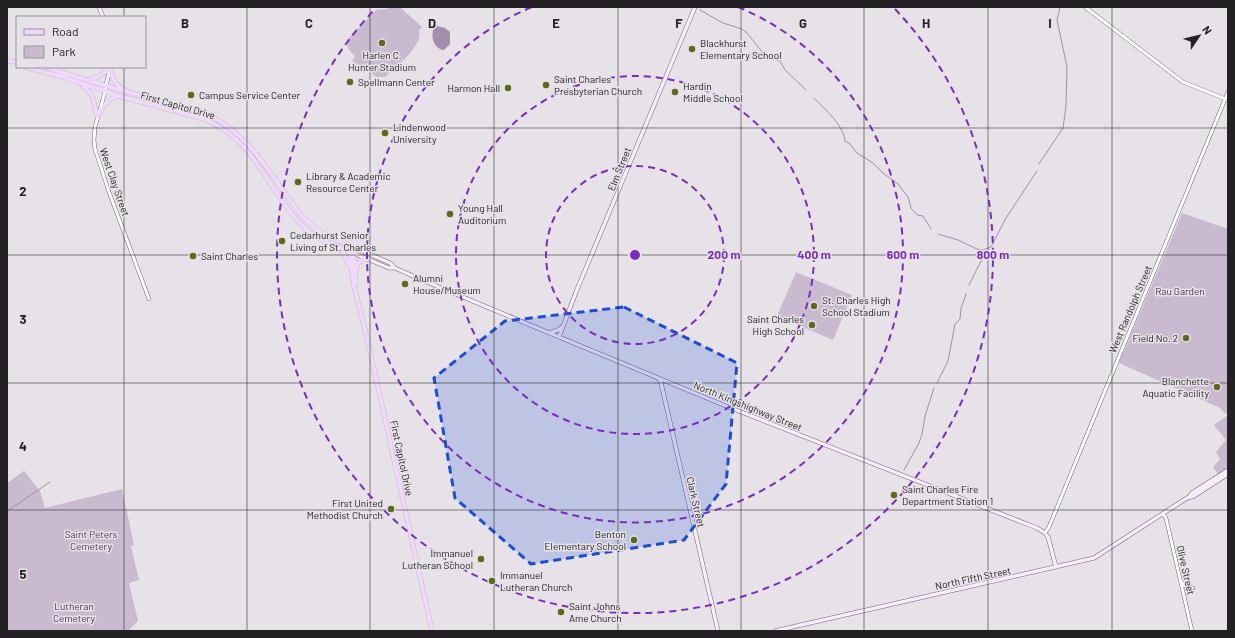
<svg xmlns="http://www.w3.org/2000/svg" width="1235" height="638" font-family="Barlow,sans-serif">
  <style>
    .green { fill: #c9bad0 }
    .water { fill: #a48dad }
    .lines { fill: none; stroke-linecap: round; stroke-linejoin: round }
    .stream { stroke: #a48dad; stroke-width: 1 }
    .tertiary-casing { stroke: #6a676b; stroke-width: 4 }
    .secondary-casing { stroke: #6a676b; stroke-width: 4.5 }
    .primary-casing { stroke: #c1c1c1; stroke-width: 5 }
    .tertiary { stroke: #fff; stroke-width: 3 }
    .secondary { stroke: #f8ebfd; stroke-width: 3.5 }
    .primary { stroke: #f1d7fb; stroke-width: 4 }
    .marked { fill: #1d4ed8; fill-opacity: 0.2; stroke: #1d4ed8; stroke-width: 3; stroke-dasharray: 8 5; stroke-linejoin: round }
    .grid { fill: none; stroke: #232123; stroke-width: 1; stroke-opacity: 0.55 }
    .ring { fill: none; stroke: #7b2cbf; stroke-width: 2; stroke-dasharray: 7 5 }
    .poi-dot { fill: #5b6c19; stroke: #e6e2e7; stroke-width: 1.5 }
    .labels { text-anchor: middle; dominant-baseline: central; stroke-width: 3; stroke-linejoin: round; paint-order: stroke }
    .poi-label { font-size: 10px; fill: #232123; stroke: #e6e2e7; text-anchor: start }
    .street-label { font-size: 10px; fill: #232123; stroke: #e6e2e7 }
    .park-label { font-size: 10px; fill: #4e2d5a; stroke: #e6e2e7 }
    .grid-label { font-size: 13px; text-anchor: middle; font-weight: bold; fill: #232123; stroke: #e6e2e7; stroke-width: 3; stroke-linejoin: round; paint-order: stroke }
    .centre { fill: #7b2cbf; stroke: #e6e2e7; stroke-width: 2 }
    .ring-label { font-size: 12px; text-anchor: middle; font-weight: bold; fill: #7b2cbf; stroke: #e6e2e7; stroke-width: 3; stroke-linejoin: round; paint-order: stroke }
  </style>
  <rect width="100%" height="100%" fill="#e6e2e7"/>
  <!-- green -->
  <path class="green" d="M389 7H400L422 27 419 30C419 33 420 37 419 39 412 55 397 66 385 77H376L369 70 363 73 358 65 352 61 355 56 348 49 347 40 376 10 387 9Z
    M1182 213 1228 229V412L1225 414 1220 408 1119 363Z
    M796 272 852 295 833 340 777 316Z
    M1228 415V470L1219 476 1213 467 1220 459 1216 452 1226 440 1214 425Z
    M24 471 40 491 45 508 122 489 134 545 131 546 139 580 129 583 138 621 128 631H7V483Z"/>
  <!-- water -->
  <path class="water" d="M437 26 445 28 450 32V44L444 50C434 49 430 37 434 28Z"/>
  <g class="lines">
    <!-- stream -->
    <path class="stream" d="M667 7H681
      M700 10 723 23 742 29 747 33 763 53 770 58 780 61 785 70 806 90
      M814 98C825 110 843 124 845 141L849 143 857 153 873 163 883 173 898 184 908 197 911 208 917 215 923 216 931 229
      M1039 164 1063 128 1066 106 1067 67 1057 20 1060 7
      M938 234 958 240 977 249 983 250 991 247 1006 218 1037 171
      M969 285 981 261 988 255V249
      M937 383 948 361 955 324 960 319 961 308 966 294
      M904 470 919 443 922 434 925 416 934 388
      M7 511 50 482"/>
    <!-- tertiary casing -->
    <g class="tertiary-casing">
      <path id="tertiary" d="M1085 7 1183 82 1228 100
        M105 92 95 127 94 140 95 149 109 192 149 299
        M1163 514 1166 518 1192 631
        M1045 533 1049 527 1228 92
        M1181 581 1185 586 1193 588"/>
    </g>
    <!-- secondary casing -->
    <g class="secondary-casing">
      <path id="secondary" d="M99 7 103 17
        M105 89 110 69
        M353 247 390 263 395 268 422 280 559 337 726 406 1037 528 1045 533 1048 537 1056 567
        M353 253 389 268H395
        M549 333 558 330 563 326
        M559 337 576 292 695 7
        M659 379 661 383 718 631
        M1188 498 1192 493 1228 470
        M775 631 1094 558 1187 498 1194 496 1228 474"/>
    </g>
    <!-- primary casing -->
    <g class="primary-casing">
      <path id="primary" d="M7 61 17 62
        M25 67 63 77 119 96 204 119C257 140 268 194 307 230 320 241 338 246 353 253
        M45 67 106 86 205 114C247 130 274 179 300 214 318 233 330 237 353 247
        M88 80 98 77 110 68C112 78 115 85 125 90
        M83 86C97 97 92 101 97 116
        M97 116C103 107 107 100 117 96
        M353 247 349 251 354 286 368 342 432 631
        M338 248 344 254 348 264
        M353 251 356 283
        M356 270C356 263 362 258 369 259"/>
    </g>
    <!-- tertiary -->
    <use href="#tertiary" class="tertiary"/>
    <!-- secondary -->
    <use href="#secondary" class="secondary"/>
    <!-- primary -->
    <use href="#primary" class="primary"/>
  </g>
  <!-- marked area -->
  <path class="marked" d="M624 307 737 363 726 484 684 540 531 564 455 498 434 378 505 321Z"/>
  <!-- grid -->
  <path class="grid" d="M124 7V17M247 7V631M370 7V631M494 7V631M618 7V631M741 7V631M864 7V631M988 7V631M1112 7V631M124 67V631M7 128H1228M7 255H1228M7 383H1228M7 510H1228"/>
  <!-- distance rings -->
  <g class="ring">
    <circle cx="635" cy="255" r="89"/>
    <circle cx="635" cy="255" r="179"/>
    <path d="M738 7A268 268 0 1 1 532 7"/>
    <path d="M895 9A358 358 0 1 1 375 9"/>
  </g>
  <!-- markers -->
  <g class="poi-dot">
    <circle cx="382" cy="43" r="4"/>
    <circle cx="692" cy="49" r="4"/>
    <circle cx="350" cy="82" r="4"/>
    <circle cx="546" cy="85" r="4"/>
    <circle cx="508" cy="88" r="4"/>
    <circle cx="675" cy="92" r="4"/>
    <circle cx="191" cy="95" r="4"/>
    <circle cx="385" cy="133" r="4"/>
    <circle cx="298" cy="182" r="4"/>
    <circle cx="450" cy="214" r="4"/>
    <circle cx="282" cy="241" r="4"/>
    <circle cx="193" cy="256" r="4"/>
    <circle cx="405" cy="284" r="4"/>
    <circle cx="814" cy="306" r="4"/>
    <circle cx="812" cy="325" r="4"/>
    <circle cx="1186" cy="338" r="4"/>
    <circle cx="1217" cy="387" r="4"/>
    <circle cx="894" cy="495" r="4"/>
    <circle cx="391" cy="509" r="4"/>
    <circle cx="634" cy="540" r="4"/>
    <circle cx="481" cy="559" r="4"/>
    <circle cx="492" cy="581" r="4"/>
    <circle cx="561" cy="612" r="4"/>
  </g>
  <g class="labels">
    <!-- poi labels -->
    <g class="poi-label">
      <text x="700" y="43">Blackhurst<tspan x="700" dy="12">Elementary School</tspan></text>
      <text x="382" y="55" text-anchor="middle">Harlen C.<tspan x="382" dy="12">Hunter Stadium</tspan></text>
      <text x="554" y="79">Saint Charles<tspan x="554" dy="12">Presbyterian Church</tspan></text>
      <text x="358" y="82">Spellmann Center</text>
      <text x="683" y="86">Hardin<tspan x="683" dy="12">Middle School</tspan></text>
      <text x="500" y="88" text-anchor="end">Harmon Hall</text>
      <text x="199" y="95">Campus Service Center</text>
      <text x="393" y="127">Lindenwood<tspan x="393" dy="12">University</tspan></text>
      <text x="306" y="176">Library &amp; Academic<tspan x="306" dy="12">Resource Center</tspan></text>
      <text x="458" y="208">Young Hall<tspan x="458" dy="12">Auditorium</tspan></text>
      <text x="290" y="235">Cedarhurst Senior<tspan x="290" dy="12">Living of St. Charles</tspan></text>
      <text x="201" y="256">Saint Charles</text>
      <text x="413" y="278">Alumni<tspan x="413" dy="12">House/Museum</tspan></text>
      <text x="822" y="300">St. Charles High<tspan x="822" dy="12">School Stadium</tspan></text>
      <text x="804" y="319" text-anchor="end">Saint Charles<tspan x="804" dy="12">High School</tspan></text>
      <text x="1178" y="338" text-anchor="end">Field No. 2</text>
      <text x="1209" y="381" text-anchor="end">Blanchette<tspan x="1209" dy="12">Aquatic Facility</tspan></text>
      <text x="902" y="489">Saint Charles Fire<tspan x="902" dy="12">Department Station 1</tspan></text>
      <text x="383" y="503" text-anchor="end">First United<tspan x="383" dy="12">Methodist Church</tspan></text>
      <text x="626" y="534" text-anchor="end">Benton<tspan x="626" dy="12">Elementary School</tspan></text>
      <text x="473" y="553" text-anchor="end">Immanuel<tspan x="473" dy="12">Lutheran School</tspan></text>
      <text x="500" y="575">Immanuel<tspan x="500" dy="12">Lutheran Church</tspan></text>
      <text x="569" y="606">Saint Johns<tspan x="569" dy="12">Ame Church</tspan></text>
    </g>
    <!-- street labels -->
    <g class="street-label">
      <text transform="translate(178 105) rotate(16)">First Capitol Drive</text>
      <text transform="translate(619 169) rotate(-68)">Elm Street</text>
      <text transform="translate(115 182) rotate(71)">West Clay Street</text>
      <text transform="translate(1130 309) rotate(-67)">West Randolph Street</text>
      <text transform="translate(748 406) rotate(22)">North Kingshighway Street</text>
      <text transform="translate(402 458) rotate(78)">First Capitol Drive</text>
      <text transform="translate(696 502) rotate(77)">Clark Street</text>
      <text transform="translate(1186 570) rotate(77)">Olive Street</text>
      <text transform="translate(973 578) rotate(-12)">North Fifth Street</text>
    </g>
    <!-- park labels -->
    <g class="park-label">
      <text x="1180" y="291">Rau Garden</text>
      <text x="91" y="534">Saint Peters<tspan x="91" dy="12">Cemetery</tspan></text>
      <text x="74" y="606">Lutheran<tspan x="74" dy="12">Cemetery</tspan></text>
    </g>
  </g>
  <g class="grid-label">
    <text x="185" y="28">B</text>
    <text x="309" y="28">C</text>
    <text x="432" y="28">D</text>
    <text x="556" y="28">E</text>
    <text x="679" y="28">F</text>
    <text x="803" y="28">G</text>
    <text x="926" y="28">H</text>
    <text x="1050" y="28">I</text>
    <text x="23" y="196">2</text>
    <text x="23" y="324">3</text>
    <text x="23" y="451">4</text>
    <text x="23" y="579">5</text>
  </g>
  <circle cx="635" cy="255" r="6" class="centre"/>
  <g class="ring-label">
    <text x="724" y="259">200 m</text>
    <text x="814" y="259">400 m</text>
    <text x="903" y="259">600 m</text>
    <text x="993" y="259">800 m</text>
  </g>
  <!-- border -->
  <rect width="1235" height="638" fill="none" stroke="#232123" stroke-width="16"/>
  <!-- legend -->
  <rect x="16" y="16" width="130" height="52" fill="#e6e2e7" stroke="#989599"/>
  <rect x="24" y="29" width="20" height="6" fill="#f1d7fb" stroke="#989599"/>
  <text x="52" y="36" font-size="12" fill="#232123">Road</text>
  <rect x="24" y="46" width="20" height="12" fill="#c9bad0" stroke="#989599"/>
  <text x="52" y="56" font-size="12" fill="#232123">Park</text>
  <!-- north arrow -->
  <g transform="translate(1199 36) rotate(55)" stroke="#e6e2e7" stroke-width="3" paint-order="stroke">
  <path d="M0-3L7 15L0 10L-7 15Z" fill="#232123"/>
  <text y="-6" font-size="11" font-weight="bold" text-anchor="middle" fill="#232123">N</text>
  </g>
</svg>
